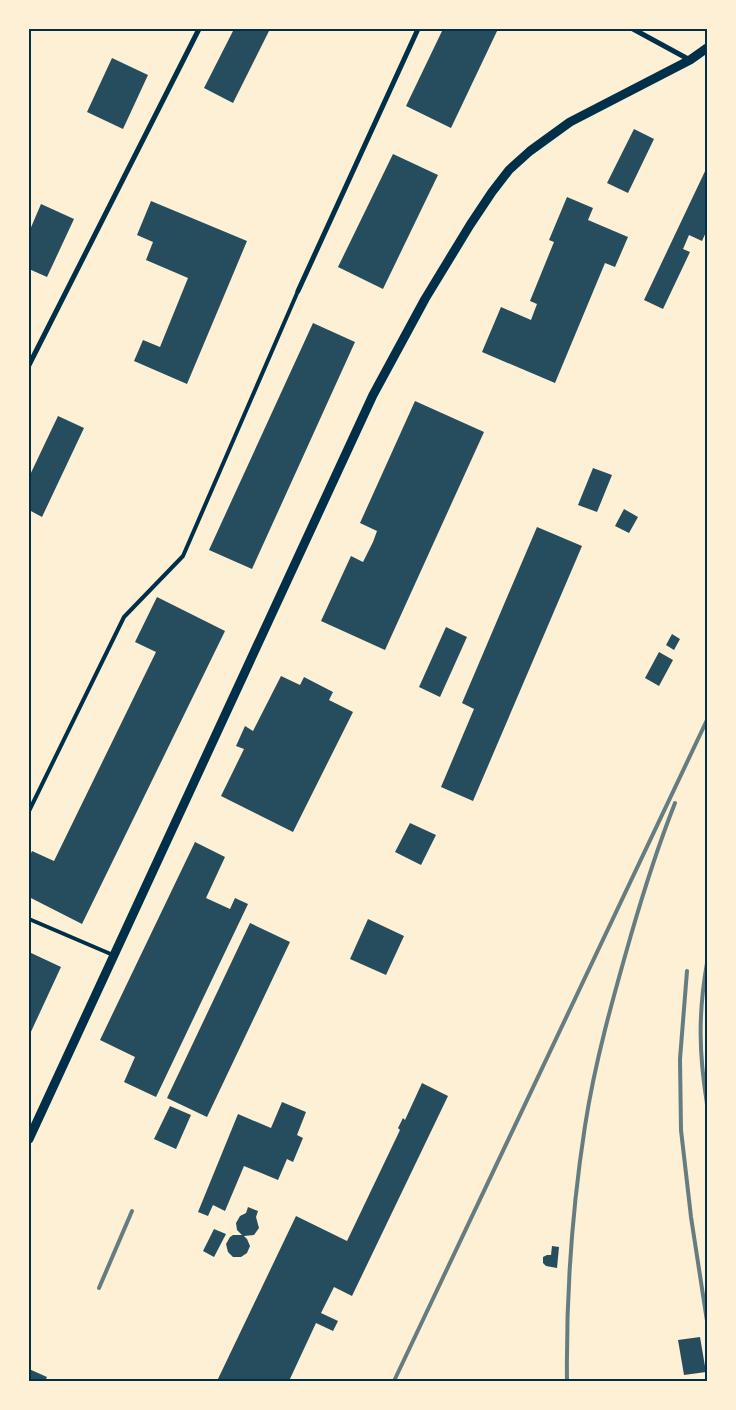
<svg xmlns="http://www.w3.org/2000/svg" width="736" height="1410" font-family="'Nunito Sans',sans-serif">
  <style>
    .building { fill: #264d5e }
    .lines { fill: none; stroke-linecap: round; stroke-linejoin: round }
    .service { stroke: #003049; stroke-width: 4 }
    .minor { stroke: #003049; stroke-width: 5 }
    .tertiary { stroke: #003049; stroke-width: 9 }
    .rail { stroke: #657d81; stroke-width: 4 }
    .neatline { fill: none; stroke: #003049; stroke-width: 2 }
  </style>
  <rect width="100%" height="100%" fill="#fdf0d5"/>
  <!-- building -->
  <path class="building" d="M234 29H270L233 103 204 88Z
    M443 29H498L451 128 406 106Z
    M112 58 148 75 123 129 87 112Z
    M634 129 654 139 628 193 607 183Z
    M393 154 438 175 383 289 338 267Z
    M707 167V230L702 241 689 235 683 249 690 252 663 309 644 300Z
    M567 197 593 208 588 220 628 237 615 267 605 263 555 383 482 352 501 307 531 320 537 304 530 301 554 242 549 240Z
    M151 201 247 241 187 384 134 361 143 340 160 347 188 278 146 260 153 242 137 235Z
    M41 204 74 219 47 277 29 269V232Z
    M313 323 355 342 252 569 209 550Z
    M415 401 484 432 385 650 321 621 351 556 363 562 373 542 377 531 360 523Z
    M58 416 84 428 42 517 29 510V477Z
    M593 468 612 475 597 512 578 505Z
    M624 509 638 517 629 533 615 526Z
    M537 527 582 546 473 801 441 787 474 709 462 703Z
    M157 597 225 631 82 924 29 897V858L32 851 54 861 156 652 135 642Z
    M446 627 467 637 440 697 419 687Z
    M672 634 680 639 674 650 666 645Z
    M659 652 673 660 659 686 645 678Z
    M281 676 300 685 304 677 333 692 329 700 353 712 293 832 221 796 244 749 236 746 245 726 253 731Z
    M410 823 436 835 421 865 395 852Z
    M195 842 225 857 206 898 230 909 235 898 248 904 156 1097 124 1082 135 1057 100 1040Z
    M368 919 404 936 386 975 350 959Z
    M250 923 290 942 207 1117 167 1098Z
    M29 952 61 967 29 1036Z
    M422 1083 448 1096 352 1296 334 1287 321 1313 338 1321 333 1331 316 1323 289 1381H217L296 1216 347 1241 400 1130 398 1128 403 1118 405 1120Z
    M282 1102 306 1112 297 1135 303 1138 293 1162 287 1159 278 1180 244 1166 225 1211 213 1205 208 1216 198 1212 238 1114 271 1128Z
    M170 1106 191 1115 176 1149 154 1139Z
    M248 1207 258 1211 256 1217 259 1228 254 1235 244 1236 247 1239 250 1246 247 1253 241 1257H233L228 1252 226 1244 230 1237 233 1235H242L237 1230 236 1223 240 1216 246 1213Z
    M214 1229 226 1234 214 1257 203 1251Z
    M552 1246 559 1247 557 1268 546 1266 543 1263V1257L547 1255H551Z
    M700 1337 706 1372 684 1375 678 1340Z
    M29 1369 47 1377 45 1381H29Z"/>
  <g class="lines">
    <!-- service -->
    <path class="service" d="M29 811 124 617 183 556 298 291
      M29 919 113 955"/>
    <!-- minor -->
    <path class="minor" d="M633 29 690 60
      M298 291 418 29
      M29 365 199 29"/>
    <!-- tertiary -->
    <path class="tertiary" d="M29 1139 373 395 425 299 470 225 492 192 509 170 530 151 570 122 690 60 707 48"/>
    <!-- rail -->
    <path class="rail" d="M707 963C698 1014 699 1054 707 1104
      M687 971 680 1059 681 1130 691 1217 707 1321
      M99 1288 132 1211
      M394 1381 707 720
      M567 1381C566 1296 572 1210 585 1126 595 1061 613 998 631 935 644 890 658 846 675 803"/>
  </g>
  <!-- border -->
  <rect width="736" height="1410" fill="none" stroke="#fdf0d5" stroke-width="60"/>
  <rect x="30" y="30" width="676" height="1350" class="neatline"/>
</svg>
